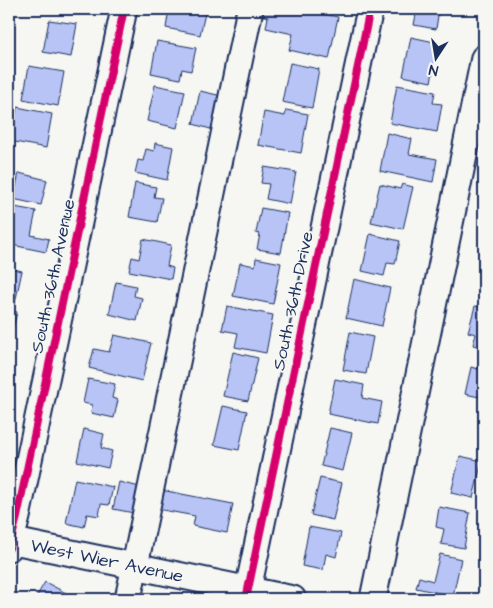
<svg xmlns="http://www.w3.org/2000/svg" width="493" height="608" font-family="'Architects Daughter',sans-serif">
  <style>
    .building { fill: #b7c4f5; stroke: #1b2f5e }
    .lines { fill: none; stroke-linecap: round; stroke-linejoin: round }
    .minor-casing { stroke: #1b2f5e; stroke-width: 29 }
    .minor { stroke: #f6f6f2; stroke-width: 25 }
    .cycleway-casing { stroke: #f6f6f2; stroke-width: 11 }
    .cycleway { stroke: #d6006c; stroke-width: 8 }
    .labels { text-anchor: middle; dominant-baseline: central; stroke-width: 4; stroke-linejoin: round; paint-order: stroke }
    .street-label { font-size: 18px; fill: #1b2f5e; stroke: #f6f6f2 }
  </style>
  <rect width="100%" height="100%" fill="#f6f6f2"/>
  <filter id="ink" filterUnits="userSpaceOnUse"><feTurbulence type="fractalNoise" baseFrequency=".02" numOctaves="2"/><feDisplacementMap in="SourceGraphic" scale="10" xChannelSelector="R" yChannelSelector="G"/><feConvolveMatrix kernelMatrix="1 2 1 2 8 2 1 2 1" color-interpolation-filters="sRGB"/></filter>
  <g filter="url(#ink)">
    <!-- building -->
    <path class="building" d="M169 9H206L200 35 166 28Z
      M259 9H298L338 17 329 59 289 50 293 34 266 28 268 17 258 14Z
      M417 9H439L436 29 414 25Z
      M49 20 77 24 71 57 43 52Z
      M411 37 439 43 431 82 403 76Z
      M157 41 196 48 191 71 182 69 180 79 151 73Z
      M290 63 319 69 312 108 282 102Z
      M29 66 64 72 58 106 23 99Z
      M155 85 185 91 177 128 147 121Z
      M397 85 435 92 433 103 442 104 437 132 390 123Z
      M200 91 222 96 214 130 193 124Z
      M17 107 52 114 46 148 10 141Z
      M286 110 308 114 301 153 258 145 264 112 285 116Z
      M387 133 412 139 409 154 437 159 433 182 380 171Z
      M155 143 173 147 167 180 135 173 138 160 143 161 146 149 154 151Z
      M264 167 296 172 290 204 266 199 269 184 261 183Z
      M19 173 47 180 41 205 13 199Z
      M135 183 156 187 154 197 162 198 157 222 129 217Z
      M380 184 400 189 402 184 413 187 403 229 371 222Z
      M9 206 36 211 31 235 49 239 46 252 12 245 11 252H9Z
      M261 208 288 213 281 253 257 249 260 234 256 233Z
      M370 234 400 241 395 264 387 263 384 276 362 271Z
      M143 239 171 245 167 266 173 268 171 279 129 271 132 257 139 259Z
      M256 258 281 263 273 304 233 296 240 263 255 266Z
      M9 268 22 271 15 303 9 301Z
      M354 279 390 288 382 326 346 318Z
      M116 282 136 286 134 296 142 298 137 321 109 314Z
      M227 306 273 315 266 353 235 347 238 333 222 330Z
      M475 306 484 308V348L473 345 476 334 468 332Z
      M9 310 17 312 11 337 9 336Z
      M350 332 373 337 366 374 343 370Z
      M114 335 151 343 142 381 89 368 94 349 109 352Z
      M233 352 258 358 248 401 223 396Z
      M480 357 484 358V398L465 394 471 367 478 369Z
      M88 379 115 384 112 398 118 400 114 418 91 413 92 405 83 403Z
      M335 379 364 385 362 398 382 402 378 424 328 414Z
      M223 406 247 411 239 450 214 445Z
      M330 428 352 433 343 471 321 466Z
      M84 429 104 434 101 448 112 451 108 468 77 461Z
      M460 456 482 461 473 498 451 493Z
      M320 478 342 483 333 520 311 515Z
      M75 479 113 487 109 505 101 504 99 516 87 514 84 527 66 523Z
      M119 482 140 487 134 513 113 509Z
      M161 490 233 504 227 533 193 526 195 516 157 509Z
      M439 507 470 513 464 548 441 544 444 529 436 527Z
      M309 527 341 533 336 557 326 554 323 570 302 566Z
      M440 554 461 559 453 596 416 588 419 577 433 581Z
      M45 582 66 593 62 599H35Z"/>
    <g class="lines">
      <!-- minor casing -->
      <g class="minor-casing">
        <g id="minor">
          <path id="s1" d="M9 540 293 599"/>
          <path d="M9 548 17 517 124 9"/>
          <path d="M128 599 250 9"/>
          <path d="M246 599 370 9"/>
          <path d="M373 599 484 58"/>
        </g>
      </g>
      <!-- minor -->
      <use href="#minor" class="minor"/>
      <!-- cycleway casing -->
      <g class="cycleway-casing">
        <path id="cycleway" d="M9 548 17 517 124 9
          M246 599 370 9"/>
      </g>
      <!-- cycleway -->
      <use href="#cycleway" class="cycleway"/>
    </g>
  </g>
  <g class="labels">
    <!-- street labels -->
    <g class="street-label">
      <text transform="translate(53 276) rotate(-78)">South 36th Avenue</text>
      <text transform="translate(293 301) rotate(-78)">South 36th Drive</text>
      <text stroke="none"><textPath href="#s1" startOffset="100">West Wier Avenue</textPath></text>
    </g>
  </g>
  <!-- margin -->
  <rect width="493" height="608" fill="none" stroke="#f6f6f2" stroke-width="30"/>
  <rect x="15" y="15" width="463" height="578" fill="none" stroke="#1b2f5e" stroke-width="2" filter="url(#ink)"/>
  <!-- north arrow -->
  <g transform="translate(436 58) rotate(192)" stroke="#f6f6f2" stroke-width="4" paint-order="stroke">
  <path d="M0-4L9 19L0 12L-9 19Z" fill="#1b2f5e"/>
  <text y="-8" font-size="14" font-weight="bold" text-anchor="middle" fill="#1b2f5e">N</text>
  </g>
</svg>
